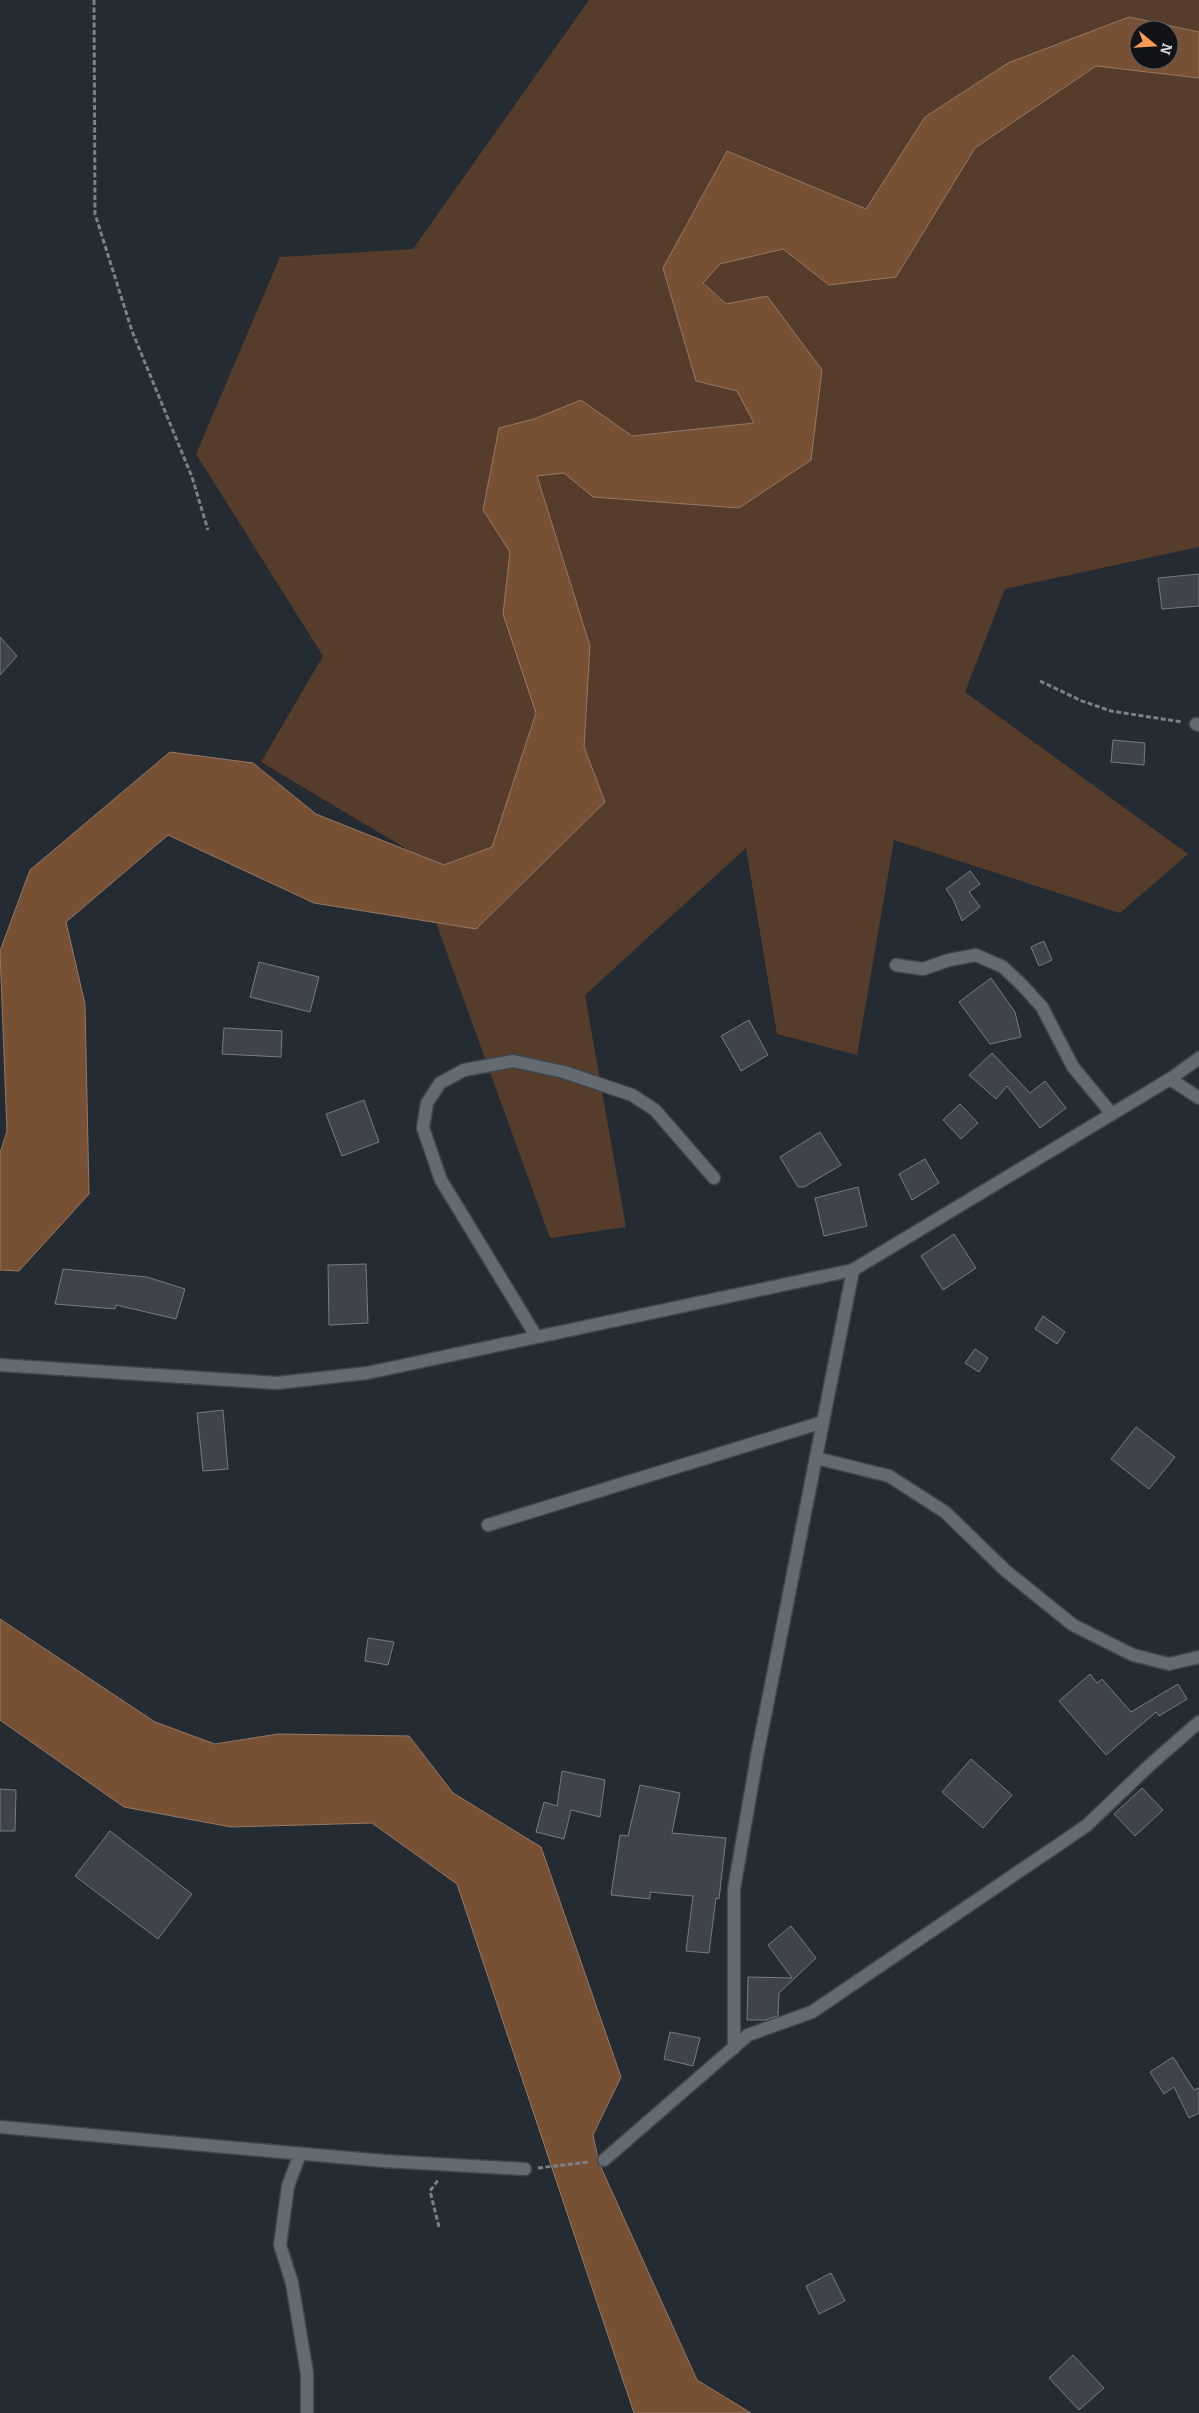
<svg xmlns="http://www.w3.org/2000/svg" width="1199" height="2413" font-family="Bitter,serif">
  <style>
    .green { fill: #563c2b; fill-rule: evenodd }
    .water { fill: #785135; stroke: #937967; fill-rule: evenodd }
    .building { fill: #3f444c; stroke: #757b84 }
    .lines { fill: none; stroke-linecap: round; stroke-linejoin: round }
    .minor-casing { stroke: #41464c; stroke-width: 15 }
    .path { stroke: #7c8186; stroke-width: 3; stroke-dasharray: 5 2.5; stroke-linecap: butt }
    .minor { stroke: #646a72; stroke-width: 12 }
  </style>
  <rect width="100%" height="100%" fill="#252b32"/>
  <!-- green -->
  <path class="green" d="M589 0H1199V547L1005 589 965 692 1188 854 1120 913 894 840 857 1055 777 1034 746 848 585 995 626 1227 550 1238 410 851 261 762 323 656 196 454 280 257 413 249ZM1139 30H1169V60H1139Z"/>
  <!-- water -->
  <path class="water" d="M1129 17 1199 32V78L1096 66 975 148 896 277 829 285 783 249 720 264 703 283 726 304 767 296 822 370 811 460 739 508 593 497 564 473 537 476 590 646 584 747 605 802 476 929 314 903 168 835 66 922 85 1004 89 1194 19 1271 0 1270V1153L7 1131 0 951 30 870 170 752 253 763 316 814 444 865 492 847 536 713 503 614 510 552 483 510 499 428 534 419 581 400 632 436 754 423 737 391 696 381 663 268 727 151 866 209 925 117 1008 63ZM1139 30H1169V60H1139Z
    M0 1619 155 1722 215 1744 278 1734 409 1736 453 1793 541 1847 621 2077 593 2135 599 2163 697 2380 751 2413H634L457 1884 372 1823 231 1827 124 1807 0 1720Z"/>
  <!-- building -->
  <path class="building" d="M1199 574V606L1162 609 1158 578Z
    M0 637 17 656 0 675Z
    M1113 740 1145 743 1144 765 1111 762Z
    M970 871 980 884 969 892 980 907 962 921 953 899 946 889Z
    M1044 941 1052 960 1039 966 1031 947Z
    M259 962 319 977 310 1012 250 997Z
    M991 978 1015 1012 1021 1037 990 1044 959 1002Z
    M749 1020 768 1055 741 1071 721 1036Z
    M224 1028 282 1031 281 1057 222 1054Z
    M992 1053 1030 1093 1045 1081 1066 1108 1040 1128 1007 1086 996 1099 969 1075Z
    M364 1100 379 1142 342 1156 326 1114Z
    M960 1104 978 1123 961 1139 943 1120Z
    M820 1132 841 1165 804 1187H798L780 1157Z
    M925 1159 939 1183 912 1200 899 1174Z
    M858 1187 867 1226 824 1236 815 1198Z
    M954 1234 976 1268 943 1290 921 1256Z
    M366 1264 368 1323 329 1325 328 1265Z
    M63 1269 147 1277 185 1289 176 1319 116 1305 115 1309 55 1304Z
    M1043 1316 1065 1332 1057 1344 1035 1329Z
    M975 1349 988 1358 979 1372 965 1363Z
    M223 1410 228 1469 203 1471 197 1413Z
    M1136 1427 1175 1457 1149 1489 1111 1459Z
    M368 1638 394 1642 388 1665 365 1661Z
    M1090 1674 1097 1683 1102 1679 1131 1712 1178 1684 1187 1699 1159 1716 1156 1712 1106 1755 1059 1701Z
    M971 1759 1012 1795 983 1828 942 1792Z
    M562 1771 605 1780 600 1817 571 1810 564 1839 536 1832 544 1802 557 1806Z
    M640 1785 680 1793 672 1833 726 1838 719 1899 716 1898 709 1953 686 1951 693 1896 650 1892V1899L611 1895 620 1835 628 1836Z
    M1142 1788 1163 1810 1135 1836 1114 1814Z
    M0 1789 16 1790 15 1831H0Z
    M110 1831 192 1894 158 1939 75 1876Z
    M791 1926 816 1958 779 1993 778 2016 765 2020H747L748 1977 792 1978 768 1945Z
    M670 2032 700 2038 693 2066 664 2059Z
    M1173 2057 1194 2090 1199 2088V2113L1189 2118 1174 2087 1164 2094 1150 2072Z
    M831 2273 845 2301 819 2314 806 2286Z
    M1073 2355 1104 2388 1079 2410 1049 2378Z"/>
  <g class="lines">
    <!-- minor casing -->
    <g class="minor-casing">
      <path id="minor" d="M1196 724 1199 725
        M896 965 923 969 949 960 976 955 1003 967 1022 985 1042 1007 1073 1067 1112 1114
        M1170 1079 1199 1098
        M536 1336 441 1180 423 1128 427 1103 440 1083 464 1070 513 1061 564 1072 632 1095 655 1110 714 1178
        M0 1365 277 1383 367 1373 853 1270 1170 1079 1199 1058
        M816 1458 889 1476 945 1512 1006 1571 1073 1625 1133 1655 1169 1664 1199 1657
        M488 1525 823 1422
        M734 2048V1889L757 1756 853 1270
        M0 2127 384 2161 525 2169
        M300 2154 288 2186 280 2245 292 2283 307 2373V2413
        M604 2160 748 2035 812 2012 1086 1826 1151 1764 1199 1722"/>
    </g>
    <!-- path -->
    <path class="path" d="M94 0 95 214 132 331 192 477 208 530
      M1040 681 1082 701 1111 711 1182 722
      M538 2168 589 2162
      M439 2227 430 2191 439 2179"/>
    <!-- minor -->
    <use href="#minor" class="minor"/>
  </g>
  <!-- north arrow -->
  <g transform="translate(1154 45) rotate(108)"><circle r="24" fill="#111316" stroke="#5f6165"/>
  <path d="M0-4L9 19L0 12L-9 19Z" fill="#fd9c56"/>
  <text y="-8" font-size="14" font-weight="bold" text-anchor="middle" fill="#d3d7db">N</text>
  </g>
</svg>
